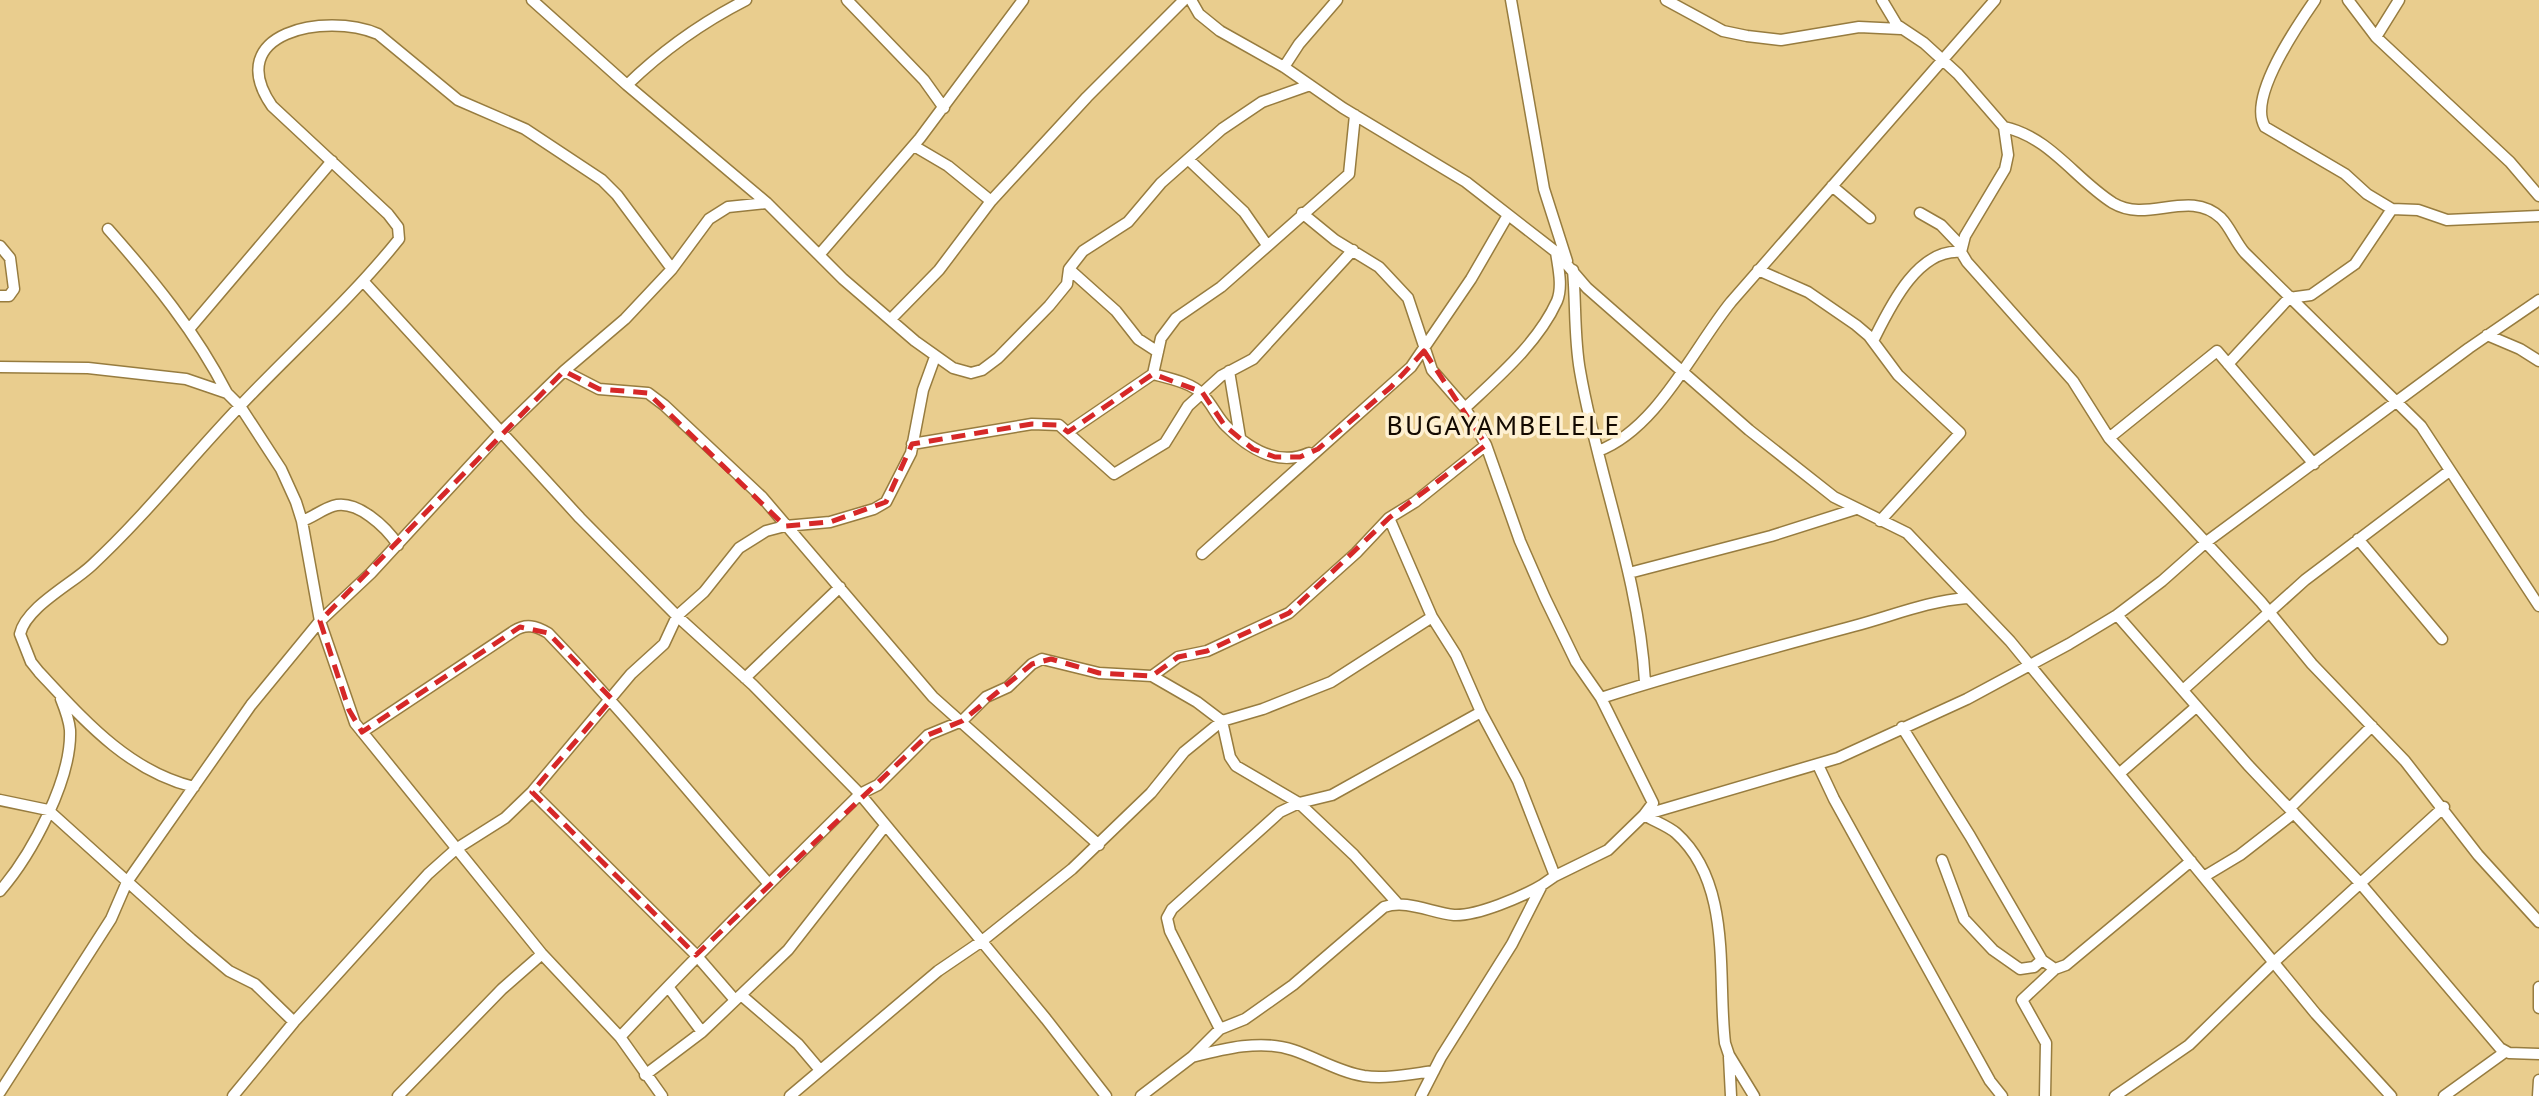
<svg xmlns="http://www.w3.org/2000/svg" width="2539" height="1096" font-family="'PT Sans',sans-serif">
  <style>
    .lines { fill: none; stroke-linecap: round; stroke-linejoin: round }
    .street-casing { stroke: #977c3f; stroke-width: 13 }
    .street { stroke: #fff; stroke-width: 10 }
    .marked { fill: none; stroke: #d62828; stroke-width: 5; stroke-dasharray: 14 9; stroke-linejoin: round }
    .labels { text-anchor: middle; dominant-baseline: central; stroke-width: 7; stroke-linejoin: round; paint-order: stroke }
    .quarter-label { font-size: 28px; letter-spacing: 2px; fill: #130900; stroke: #fef0d1 }
  </style>
  <rect width="100%" height="100%" fill="#e9cd8e"/>
  <g class="lines">
    <!-- street casing -->
    <g class="street-casing">
      <path id="street" d="M532 0 627 85 767 203 843 279 915 341 953 368 971 373 982 370 998 358 1049 306 1067 284 1069 269 1083 251 1128 222 1161 183 1222 129 1262 102 1310 85
        M847 0 924 80 944 108
        M1191 0 1199 14 1220 31 1284 67 1343 108 1466 182 1556 252 1587 288 1749 430 1834 497 1907 533 2010 641 2316 1014 2391 1096
        M1511 0 1544 189 1567 261
        M1666 0 1723 31 1747 36 1781 40 1859 27 1901 29
        M1882 0 1897 25 1924 43 1958 74 2004 127 2008 155 2005 169 1965 236 1961 252 1967 262 2073 381 2109 438 2261 602 2312 664 2405 761 2478 855 2539 922
        M2315 0C2297 26 2247 98 2265 127L2345 174 2367 194 2392 209 2418 210 2447 220 2539 216
        M2348 0 2376 37 2510 162 2539 196
        M2376 37 2399 0
        M1284 67 1299 44 1337 0
        M627 85C663 50 701 23 746 0
        M2004 127C2050 137 2075 179 2113 203 2148 224 2189 188 2221 218 2230 227 2236 243 2245 253L2421 426 2539 606
        M914 146 948 166 991 201
        M1190 161 1244 212 1267 245
        M1832 186 1870 218
        M1302 213 1335 240 1379 267 1408 298 1432 370 1465 408 1486 445 1520 541 1545 598 1576 662 1601 698 1653 803 1644 815C1654 821 1668 826 1676 833 1733 884 1717 976 1725 1043L1729 1055 1754 1096
        M1920 213 1941 225 1961 246
        M108 229C154 281 195 331 227 393
        M0 246 10 258 14 289 9 296H0
        M819 255 920 138 1023 0
        M1069 269 1116 311 1138 339 1158 352
        M1573 270C1576 303 1574 338 1580 371 1598 476 1639 575 1645 682
        M1758 270 1808 292 1856 325 1869 336 1898 375 1960 433 1880 521
        M363 281 580 518 677 616 753 685 860 794 1046 1019 1106 1096
        M891 319 939 270 991 201 1087 97 1184 0
        M190 328 332 161
        M2487 335 2520 349 2539 361
        M1873 341C1889 309 1917 248 1961 252
        M2228 364 2289 298 2311 295 2355 264 2392 209
        M0 367 88 368 186 379 227 393 240 406 281 469 296 502 302 521 320 621 355 723 542 954 620 1037 662 1096
        M564 371 599 389 648 393 664 405 762 497 933 697 1099 845
        M1229 371 1240 437
        M1153 374 1161 338 1176 318 1221 287 1349 174 1355 115
        M1465 408C1498 377 1538 343 1557 301 1563 286 1558 267 1556 252
        M1068 432 1153 374C1168 378 1193 383 1203 395 1212 404 1217 417 1226 426 1248 448 1278 467 1309 453
        M2109 438 2217 351 2314 464
        M912 444 1032 424 1059 425 1114 474 1165 443 1188 406 1221 376 1253 359 1353 250
        M1598 451C1657 429 1693 349 1731 302L1995 0
        M1389 518 1432 617 1456 655 1481 712 1518 781 1555 876
        M302 521C313 517 323 509 333 506 357 499 386 527 398 545
        M2358 539 2442 639
        M1202 554 1411 367 1471 279 1508 215
        M1629 573 1771 536 1856 509
        M2117 615 2248 765 2360 883 2500 1048 2509 1053 2539 1054
        M1152 676 1178 657 1207 651 1289 613 1356 553 1389 518 1415 502 1486 445
        M745 678 840 587
        M2183 690 2305 580 2448 472
        M1601 698C1684 671 1769 649 1854 626 1892 616 1927 601 1967 598
        M1902 727 1970 836 2042 960 2055 969 2066 965 2191 861
        M362 732 514 631C526 623 536 626 548 633 625 713 695 800 769 884
        M1818 765 1834 799 1990 1081 2002 1096
        M2120 773 2196 707
        M194 787C128 771 84 720 39 672L31 662 20 634C26 607 72 584 92 565 146 515 190 458 241 405 293 350 351 299 399 239L398 227 388 214 272 106C221 32 326 12 378 34L458 100 525 129 602 180 617 195 672 269
        M532 792 696 955 735 1000
        M0 800 48 810 191 939 229 971 255 984 294 1022
        M2290 808 2372 726
        M1942 860 1964 919 1993 950 2020 969 2034 967 2042 960
        M2205 876 2240 855 2294 813
        M0 891C32 854 72 779 70 730 69 719 65 709 61 699
        M2539 987V1008
        M669 988 702 1032
        M741 995 798 1044 820 1070
        M1220 1029 1170 931 1167 918 1172 909 1280 812 1299 803 1332 795 1481 712
        M620 1037C698 954 779 874 860 794L878 785 928 735 962 721 986 697 1008 687 1032 664 1042 659 1099 673 1152 676 1197 702 1222 721 1230 757 1236 766 1299 803 1354 855 1398 904
        M1192 1057C1223 1049 1261 1039 1293 1050 1317 1058 1339 1072 1364 1076 1387 1079 1411 1074 1434 1071
        M1729 1057 1731 1096
        M645 1075 702 1032 788 950 885 826
        M0 1092 111 919 127 882 251 705 320 621 371 573 501 432 564 371 625 319 672 269 709 219 728 207 767 203
        M233 1096 294 1022 428 874 456 849 505 818 532 792 631 674 664 644 677 616 704 592 739 548 766 531 785 526 830 522 874 509 886 502 911 453 923 390 935 357
        M398 1096 502 989 542 954
        M790 1096 938 971 982 941 1072 869 1151 793 1184 752 1222 721 1263 709 1331 682 1432 617
        M1141 1096 1192 1057 1220 1029 1245 1019 1293 985 1384 907C1406 899 1432 913 1454 915 1477 916 1522 897 1542 885
        M1421 1096 1441 1057 1512 944 1542 885 1555 876 1608 850 1644 815 1838 758 1967 699 2069 644 2117 615 2162 581 2205 543 2469 348 2539 300
        M2045 1096 2046 1043 2022 1000 2055 969
        M2115 1096 2189 1045 2274 962 2444 807
        M2444 1096 2505 1052
        M2538 1096 2539 1080"/>
    </g>
    <!-- street -->
    <use href="#street" class="street"/>
  </g>
  <!-- marked area -->
  <path class="marked" d="M1424 351 1486 445 1389 518 1289 613 1207 651 1178 657 1152 676 1099 673 1051 659 1032 664 962 721 928 735 696 955 532 792 612 699 548 633 520 627 362 732 349 710 320 621 564 371 599 389 648 393 785 526 830 522 886 502 912 444 1032 424 1059 425 1068 432 1153 374 1202 392 1225 426 1253 449 1275 457H1300L1318 449 1391 387Z"/>
  <g class="labels">
    <!-- quarter labels -->
    <g class="quarter-label">
      <text x="1504" y="424">BUGAYAMBELELE</text>
    </g>
  </g>
</svg>
